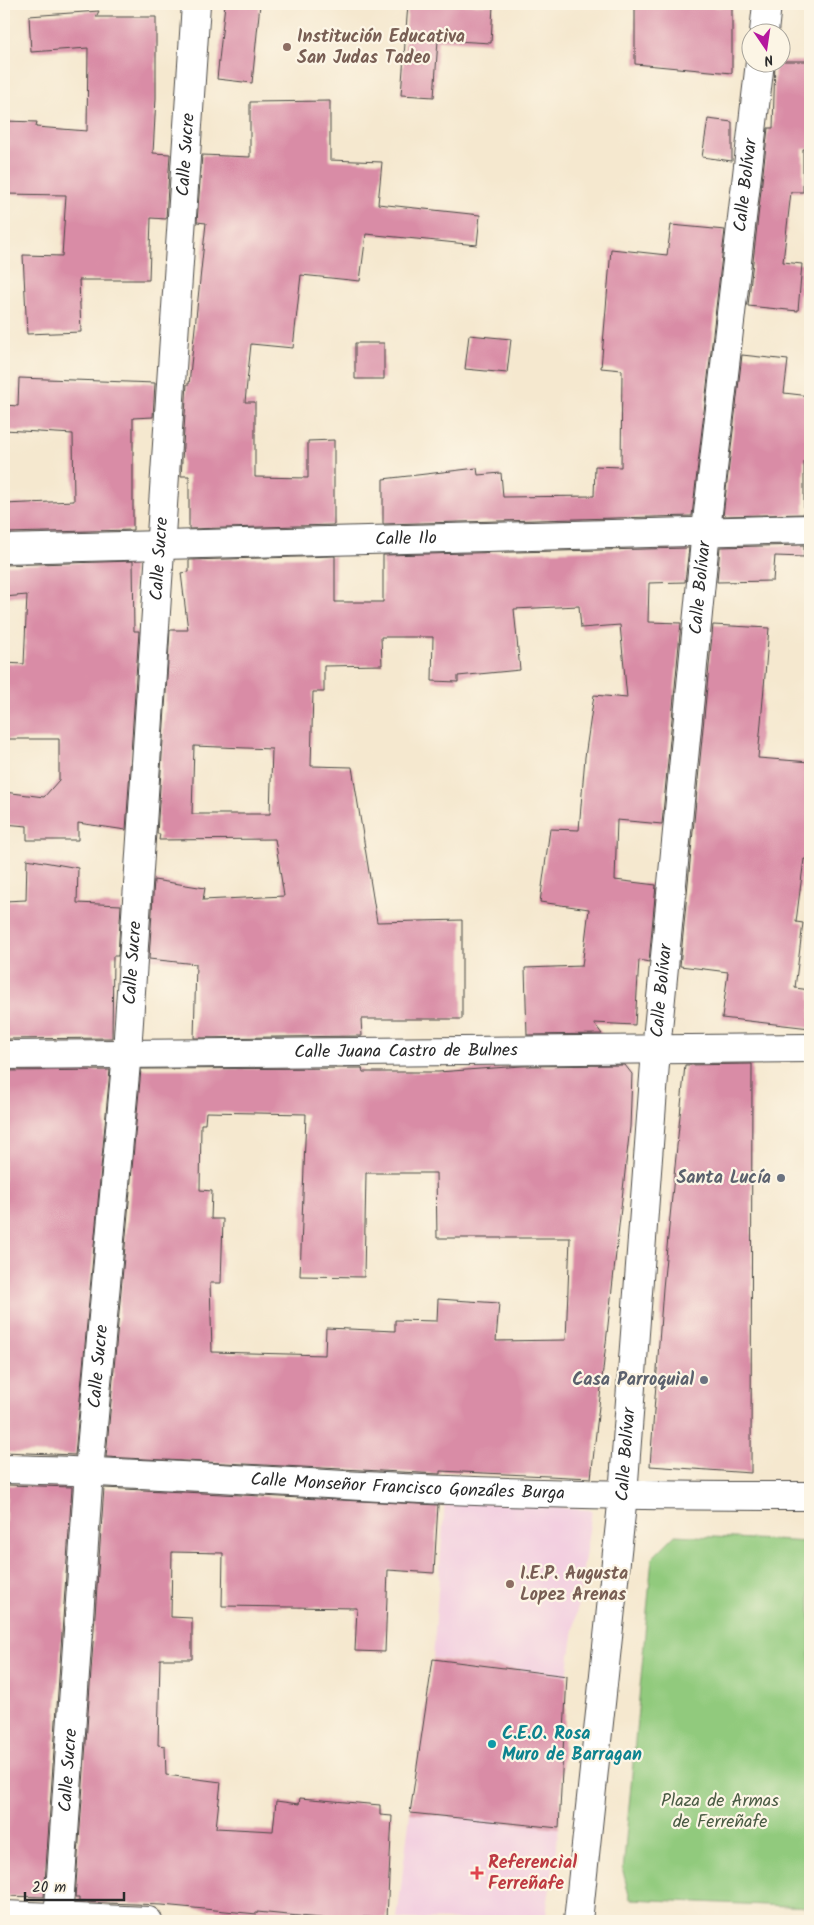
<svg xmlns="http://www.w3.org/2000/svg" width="814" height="1925" font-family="Kalam,sans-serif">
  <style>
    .built { fill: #f3cfe0 }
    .green { fill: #91ca7d; stroke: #5e7a54 }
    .building { fill: #d98ca6; fill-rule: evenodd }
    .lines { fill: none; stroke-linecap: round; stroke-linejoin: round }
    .minor-casing { stroke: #494744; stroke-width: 30 }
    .tertiary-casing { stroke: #494744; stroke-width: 30 }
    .minor { stroke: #fff; stroke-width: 28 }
    .tertiary { stroke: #fff; stroke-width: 28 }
    .education-dot { fill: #8d6e63; stroke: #fcf5e5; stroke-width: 2 }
    .worship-dot { fill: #6b7280; stroke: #fcf5e5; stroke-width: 2 }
    .culture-dot { fill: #0f9aa8; stroke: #fcf5e5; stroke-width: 2 }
    .health-dot { fill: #e0444e; stroke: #fcf5e5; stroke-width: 2 }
    .labels { text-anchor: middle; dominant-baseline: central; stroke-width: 4.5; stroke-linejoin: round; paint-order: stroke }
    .education-label { font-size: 18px; font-weight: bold; fill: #785e54; stroke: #fcf5e5; text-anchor: start }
    .street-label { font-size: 18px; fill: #2b2b2b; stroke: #fcf5e5 }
    .worship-label { font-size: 18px; font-weight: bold; fill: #5b616d; stroke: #fcf5e5; text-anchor: end }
    .culture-label { font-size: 18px; font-weight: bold; fill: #0d838f; stroke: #fcf5e5; text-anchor: start }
    .park-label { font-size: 18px; fill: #4a5b44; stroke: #fcf5e5 }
    .health-label { font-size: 18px; font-weight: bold; fill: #be3a42; stroke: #fcf5e5; text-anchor: start }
  </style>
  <rect width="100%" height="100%" fill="#fcf5e5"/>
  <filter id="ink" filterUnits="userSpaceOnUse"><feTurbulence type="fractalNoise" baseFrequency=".02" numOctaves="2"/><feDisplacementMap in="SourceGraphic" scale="10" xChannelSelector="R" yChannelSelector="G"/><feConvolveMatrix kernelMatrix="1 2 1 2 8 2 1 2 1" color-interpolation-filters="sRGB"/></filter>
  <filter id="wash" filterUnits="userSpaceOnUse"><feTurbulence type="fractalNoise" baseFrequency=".0096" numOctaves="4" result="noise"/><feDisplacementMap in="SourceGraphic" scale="20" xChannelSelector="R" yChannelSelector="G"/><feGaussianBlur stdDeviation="1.12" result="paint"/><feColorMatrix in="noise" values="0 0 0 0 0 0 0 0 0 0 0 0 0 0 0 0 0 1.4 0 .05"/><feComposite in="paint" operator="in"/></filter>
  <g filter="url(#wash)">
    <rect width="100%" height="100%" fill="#f5e8cf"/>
    <!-- built -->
    <path class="built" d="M445 1500 592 1510 567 1676 433 1658Z
      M410 1813 559 1828 545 1921 397 1919Z"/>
    <!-- green -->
    <path class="green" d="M675 1535 810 1542V1907L630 1899 623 1871 652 1558Z"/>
    <g id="blocks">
      <!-- building -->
      <path class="building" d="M225 4H260L252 83 217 79Z
        M408 4 493 5 491 43 438 40 434 97 401 95Z
        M732 7V73L635 64V8Z
        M99 11 96 17H156V98L153 153 170 154 166 219 151 218 149 280H79L81 332 27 334 23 255 62 256 66 195 4 194V121L37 122 36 127 87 131 88 48 31 52 29 16Z
        M782 61H810V149H803V192H791L783 262 802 264 798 311 748 306 768 128H773L775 62Z
        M330 101V160L382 162 378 204 480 215 477 245 366 234 360 281 301 275 293 348 251 344 245 402H255V477L308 478V441L334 440V525L189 529V476H181L187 384H189L206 223 197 222 202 155 250 157V102Z
        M708 119 732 122V161L702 157Z
        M671 225 725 230 692 516 383 524V479L477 468 478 475 501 473 503 497 594 496 595 466 621 467 622 370 601 368 611 249 667 255Z
        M469 335 511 339 507 373 465 369Z
        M355 343H384V379H355Z
        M742 355 788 360 784 393 810 396V461H804V514L723 516Z
        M19 378 155 383 153 417 133 418V530L4 533V504L74 501 73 434 4 430V405L18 406Z
        M804 545V557L775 556 773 581 717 582 720 547Z
        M689 548 685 582 649 583 648 622 681 623 662 824 617 820 615 880 656 885 649 962 639 960 635 1025 594 1023 602 1034 527 1035 525 968 582 966 589 909 540 902 550 829 579 830 585 757 594 695 627 698 620 625 581 628 579 606 514 609 520 670 458 676V682L432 681 433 637H381L382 665 324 666V692H313L311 766 352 767 377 922 462 920V1019H361L362 1036 194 1038 196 964 149 959 154 880 205 888 203 900 284 896 275 839 159 840 160 834H157L170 630H188L181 573 189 572V560L335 556V602H383V555ZM194 746 272 749 270 814H192Z
        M133 561 134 631H139L126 830 78 823V840H27V826L4 824V792L44 797 59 780V739H4V663L24 664 27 595 4 597V565Z
        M713 625 769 628 758 758 810 762V860L804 859 796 922 803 923 795 988 810 990V1028L722 1018 728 972 680 966Z
        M27 859 78 868 77 903 121 905 118 956H113L112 1038 4 1039V901L26 900Z
        M752 1064 751 1473 650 1466 663 1288 685 1065Z
        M625 1065 632 1074 630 1127 591 1478 440 1471V1474L106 1457 141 1069 362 1068 363 1072H438L522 1066ZM206 1112 306 1114 300 1276 364 1277 366 1173H436L437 1238H570L566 1340 496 1341 499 1303 438 1299 437 1321 395 1320V1331L326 1328 325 1355 212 1352 210 1283H221L223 1219H211L212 1191 200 1190 201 1124H205Z
        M110 1070 75 1455 4 1452V1071Z
        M7 1485 72 1487 44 1897 4 1896V1559Z
        M104 1488 438 1505 434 1573 388 1570 385 1652 355 1651 357 1608 222 1606 223 1553 172 1552 171 1617 192 1618V1659H160L158 1745 165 1746 166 1775 221 1782 216 1828 273 1831 276 1801 299 1804 300 1798 380 1805V1815L392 1816 387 1918 359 1917V1921H330V1919L257 1912V1914L162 1905 79 1902V1898H75Z
        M433 1659 567 1676 559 1828 410 1813Z"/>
    </g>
  </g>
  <g filter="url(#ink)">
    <use href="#blocks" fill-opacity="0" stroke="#494744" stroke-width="1"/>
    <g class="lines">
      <!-- minor casing -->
      <g class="minor-casing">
        <g id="minor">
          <path id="s1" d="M4 549 810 529"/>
          <path id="s2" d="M4 1055 810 1048"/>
          <path id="s3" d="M4 1469C152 1472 301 1484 449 1490 570 1495 690 1496 810 1496"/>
          <path d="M4 1915 148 1921"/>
          <path id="s4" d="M58 1921 89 1471 127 1052 196 4"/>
        </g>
      </g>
      <!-- tertiary casing -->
      <g class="tertiary-casing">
        <g id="tertiary">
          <path d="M764 32 767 4"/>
          <path id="s5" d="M578 1921 623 1495 656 1050 706 530 760 62"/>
        </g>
      </g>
      <!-- minor -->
      <use href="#minor" class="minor"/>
      <!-- tertiary -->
      <use href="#tertiary" class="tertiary"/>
    </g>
  </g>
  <!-- markers -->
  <g class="education-dot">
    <circle cx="287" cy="47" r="5"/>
    <circle cx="510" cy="1584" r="5"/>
  </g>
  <g class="worship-dot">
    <circle cx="781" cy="1178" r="5"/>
    <circle cx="704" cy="1380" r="5"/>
  </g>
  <circle class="culture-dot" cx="492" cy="1744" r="5"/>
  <path class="health-dot" d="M474.5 1865.5h5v5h5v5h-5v5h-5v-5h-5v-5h5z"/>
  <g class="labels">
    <!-- education labels -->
    <g class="education-label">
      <text x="297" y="37">Institución Educativa<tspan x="297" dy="21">San Judas Tadeo</tspan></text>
      <text x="520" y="1574">I.E.P. Augusta<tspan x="520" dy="21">Lopez Arenas</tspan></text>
    </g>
    <!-- street labels -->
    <g class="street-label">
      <text stroke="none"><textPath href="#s4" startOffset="1771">Calle Sucre</textPath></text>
      <text stroke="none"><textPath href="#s5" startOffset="1744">Calle Bolívar</textPath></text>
      <text stroke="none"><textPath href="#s1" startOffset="402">Calle Ilo</textPath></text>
      <text stroke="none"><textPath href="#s4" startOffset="1366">Calle Sucre</textPath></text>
      <text stroke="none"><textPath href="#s5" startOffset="1339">Calle Bolívar</textPath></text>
      <text stroke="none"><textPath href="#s4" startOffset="961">Calle Sucre</textPath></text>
      <text stroke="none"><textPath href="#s5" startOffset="934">Calle Bolívar</textPath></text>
      <text stroke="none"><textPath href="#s2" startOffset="402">Calle Juana Castro de Bulnes</textPath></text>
      <text stroke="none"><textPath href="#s4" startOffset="556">Calle Sucre</textPath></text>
      <text stroke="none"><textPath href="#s5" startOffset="469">Calle Bolívar</textPath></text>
      <text stroke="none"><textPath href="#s3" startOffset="404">Calle Monseñor Francisco Gonzáles Burga</textPath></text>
      <text stroke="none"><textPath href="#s4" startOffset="151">Calle Sucre</textPath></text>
    </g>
    <!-- worship labels -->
    <g class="worship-label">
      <text x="771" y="1178">Santa Lucía</text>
      <text x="694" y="1380">Casa Parroquial</text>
    </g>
    <!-- culture labels -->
    <g class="culture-label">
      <text x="502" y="1734">C.E.O. Rosa<tspan x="502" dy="21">Muro de Barragan</tspan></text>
    </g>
    <!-- park labels -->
    <g class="park-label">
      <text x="720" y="1801">Plaza de Armas<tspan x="720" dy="21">de Ferreñafe</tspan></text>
    </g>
    <!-- health labels -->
    <g class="health-label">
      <text x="488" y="1863">Referencial<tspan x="488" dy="21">Ferreñafe</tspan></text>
    </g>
  </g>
  <!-- margin -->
  <rect width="814" height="1925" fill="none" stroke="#fcf5e5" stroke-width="20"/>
  <!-- north arrow -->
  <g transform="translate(766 48) rotate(167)"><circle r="24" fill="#fcf5e5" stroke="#a8a49b"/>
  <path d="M0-4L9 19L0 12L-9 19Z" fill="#b5179e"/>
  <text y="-8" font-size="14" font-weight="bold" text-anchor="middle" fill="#2b2b2b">N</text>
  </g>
  <!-- scale -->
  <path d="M25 1892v8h99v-8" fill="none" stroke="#2b2b2b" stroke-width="2.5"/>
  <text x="32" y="1892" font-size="15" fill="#2b2b2b" stroke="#fcf5e5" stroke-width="4" paint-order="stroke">20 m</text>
</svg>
